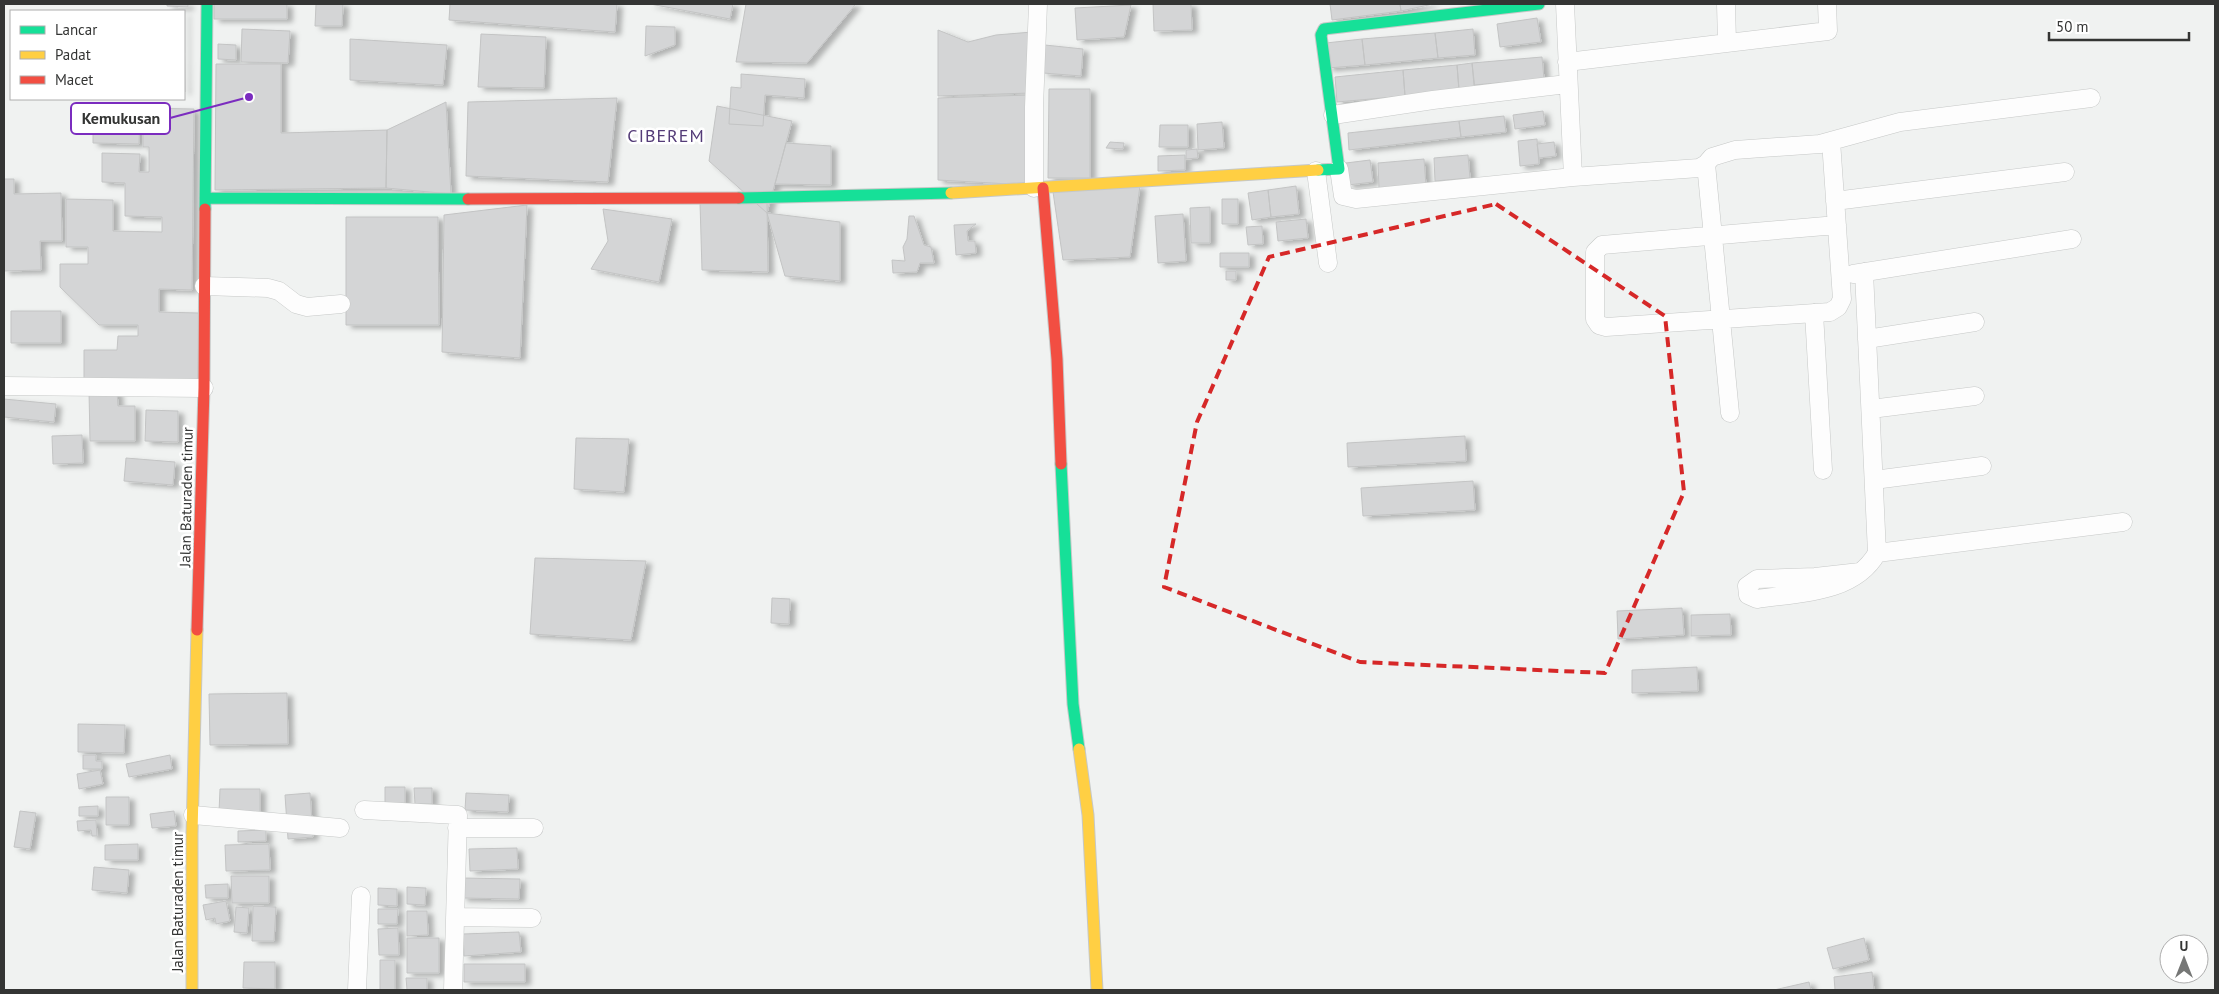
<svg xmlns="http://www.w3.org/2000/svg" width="2219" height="994" font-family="'PT Sans',sans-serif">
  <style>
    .building { fill: #d4d5d6; stroke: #c3c4c4; filter: url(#shadow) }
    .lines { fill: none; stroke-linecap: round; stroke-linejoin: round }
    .street-casing { stroke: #c6c8c7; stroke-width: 19 }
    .fast-casing { stroke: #c6c8c7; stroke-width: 13 }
    .slow-casing { stroke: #c6c8c7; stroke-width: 13 }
    .jam-casing { stroke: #c6c8c7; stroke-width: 13 }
    .street { stroke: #fdfdfd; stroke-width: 18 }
    .fast { stroke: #16e098; stroke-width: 11 }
    .slow { stroke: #ffcf43; stroke-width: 11 }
    .jam { stroke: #f24e42; stroke-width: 11 }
    .marked { fill: none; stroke: #d62828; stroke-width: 4; stroke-dasharray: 10 6; stroke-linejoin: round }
    .labels { text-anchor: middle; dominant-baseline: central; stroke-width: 5; stroke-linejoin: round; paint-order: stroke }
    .street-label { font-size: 15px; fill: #343534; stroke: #fff }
    .quarter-label { font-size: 18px; letter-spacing: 1px; fill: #543c78; stroke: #fff }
    .leader { fill: none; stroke: #7b2cbf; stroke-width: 2 }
    .callout-dot { fill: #7b2cbf; stroke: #fff; stroke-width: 2 }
    .callout { fill: #fff; stroke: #7b2cbf; stroke-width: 2 }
    .callout-label { font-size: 16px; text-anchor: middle; font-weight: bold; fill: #343534 }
  </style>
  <defs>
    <filter id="shadow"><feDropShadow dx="5.5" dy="3" stdDeviation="2.5" flood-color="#0004"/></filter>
  </defs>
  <rect width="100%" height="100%" fill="#f0f2f1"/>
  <!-- building -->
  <path class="building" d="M167 4H188V7L167 6Z
    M214 4H287V19H214Z
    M316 4H343L342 26H315Z
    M450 4H617L615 32 449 20Z
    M650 4H733L730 19Z
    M746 4H856L807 63 736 62Z
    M1153 4H1191L1192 30 1154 31Z
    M1330 4H1400L1401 11 1332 20Z
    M1400 4H1433L1401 11Z
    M1131 5 1124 37 1077 40 1075 8Z
    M184 12 185 92H184Z
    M1537 18 1541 42 1500 47 1497 24Z
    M646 26 675 27V45L645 56Z
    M242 29 290 31 288 63 241 62Z
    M1473 29 1475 55 1438 58 1435 33Z
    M938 30 968 42 996 35 1032 32 1030 93 938 96Z
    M1435 33 1438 58 1365 65 1362 39Z
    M481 34 546 37 544 88 478 87Z
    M350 39 447 45 443 85 350 80Z
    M1362 39 1365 65 1328 68 1326 43Z
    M218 44 236 45V60L218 59Z
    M1045 45 1083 49 1081 76 1043 73Z
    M1542 57 1544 79 1474 85 1472 63Z
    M1472 63 1475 89 1459 90 1457 65Z
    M216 64H281V133L387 130 386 188 215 190Z
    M1457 65 1459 90 1405 96 1403 70Z
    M1403 70 1405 96 1337 102 1335 77Z
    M741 74 805 79 804 98 765 95 763 126 729 124 731 87 741 88Z
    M1049 89H1090V178H1048Z
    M1030 95 1028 185 938 180V98Z
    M617 98 608 182 466 176 468 102Z
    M446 102 451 194 386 188 387 130Z
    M717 106 792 121 767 213 709 161Z
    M143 108 194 109 192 290 159 289V312L199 313 198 385 84 384V350H117L118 336H138V325H99L60 287V264H88V247H66V199L113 200V231L162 232V217L125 216V183L102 182V153L140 154 139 172H149V147H143Z
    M1543 111 1545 125 1515 129 1513 115Z
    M93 114 140 115 139 144 93 143Z
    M1504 116 1506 132 1461 137 1459 121Z
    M1459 121 1461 137 1349 150 1348 133Z
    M1222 122 1224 148 1198 150 1197 124Z
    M1160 125H1188V147H1159Z
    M1537 139 1539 164 1520 166 1518 141Z
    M1110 142 1124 143 1123 149 1106 148Z
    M1554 142 1556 156 1539 158 1537 144Z
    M786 143 831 146V185L775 184Z
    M1197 149 1198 158 1186 159V150Z
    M1185 155V170L1158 171V156Z
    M1468 155 1470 178 1435 181 1434 158Z
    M1424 159 1426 186 1379 189 1378 163Z
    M1370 160 1373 182 1348 185 1346 163Z
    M4 179H14V194L61 193 62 241H40L41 270 4 271Z
    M1140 186 1130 257 1063 260 1053 192Z
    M1296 186 1299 214 1271 217 1268 190Z
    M1268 190 1271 217 1252 220 1248 193Z
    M1222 199H1238V224H1222Z
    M767 201 768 272 702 270 700 202Z
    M527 205 520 358 442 352 444 215Z
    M1210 207V243H1191L1190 208Z
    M603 209 672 219 659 282 591 269 608 241Z
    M767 213 840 222V281L785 276Z
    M1183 214 1186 261 1158 263 1155 216Z
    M909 216H914L924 245 931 247 934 263H920L917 272 893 273 892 260 905 261 903 247 907 239Z
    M346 217H438L439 325H346Z
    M1306 219 1308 238 1278 241 1276 222Z
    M976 224 967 231 968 241H975L976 253 956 255 954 225Z
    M1262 226 1263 244 1248 245 1246 227Z
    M1220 253H1249V267H1220Z
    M1226 271H1236V280H1226Z
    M11 311H61V343H11Z
    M89 391H117L118 406H135V441H90Z
    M4 399 56 404 54 422 4 417Z
    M146 410 178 411V442L145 441Z
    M82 435 83 463 53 464 52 436Z
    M1465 436 1466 461 1348 467 1347 443Z
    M576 438 629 439 624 492 574 489Z
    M126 458 175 462 173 485 124 481Z
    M1473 481 1475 510 1363 516 1361 488Z
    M535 558 646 561 631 640 530 634Z
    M772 598 790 599 789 624 771 623Z
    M1682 608 1684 635 1618 639 1617 611Z
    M1730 614 1731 635 1691 636V615Z
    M1697 667 1698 691 1632 693V670Z
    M287 693 288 744 210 745 209 694Z
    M78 724 125 725 124 753 78 752Z
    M83 755H96V761H102V769H83Z
    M170 755 172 769 129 777 126 764Z
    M100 770 103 784 79 789 77 774Z
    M385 787H405V806L385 807Z
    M414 788H432V804H415Z
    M220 789H260V813L219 812Z
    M310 793 313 837 288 839 285 795Z
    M466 793 509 795 508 812 465 810Z
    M106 797H129V825H106Z
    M98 806V816H79V807Z
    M20 811 36 813 30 849 14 847Z
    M174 811 176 826 152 828 150 814Z
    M96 820 97 836H92L91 830 78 831 77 821Z
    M266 830V841L238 842V831Z
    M138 844V860H105V845Z
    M269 844 270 870 226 871 225 845Z
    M517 848 518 869 470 871 469 849Z
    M94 867 129 870 127 893 92 890Z
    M231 876H269V903H232Z
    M462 878 520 879 519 899 462 898Z
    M228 884V898H206L205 885Z
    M407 887 426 888 425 905 407 904Z
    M378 888 397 889V906L378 905Z
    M226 901 230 921 216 924 215 918 206 920 203 905Z
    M253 906 276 907 274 941H252Z
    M236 907 249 908 247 933 234 932Z
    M378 909H398L397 924H378Z
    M407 911H427L428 935 407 936Z
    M398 928 399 955H379L378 929Z
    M519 932 521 952 464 956 463 934Z
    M407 938H439V973H407Z
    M1864 938 1869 960 1833 969 1827 948Z
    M380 960H395V990H380Z
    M244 962H275V989L243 988Z
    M464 964H525V982H464Z
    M1872 972 1874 990H1835L1834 977Z
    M406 978H427V990H407Z
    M1809 982 1811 990H1774Z"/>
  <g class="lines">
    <!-- street casing -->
    <g class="street-casing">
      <path id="street" d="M1565 4 1573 177
        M1726 4 1727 43
        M1567 62 1828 31 1827 4
        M1333 115 1433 100 1567 84
        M1831 141 1842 299 1838 307 1830 312 1606 327 1599 325 1595 319V252L1602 245 1837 225
        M1706 164 1730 413
        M1339 169 1343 196 1356 199 1573 177 1699 168 1706 164 1712 157 1735 150 1820 144 1900 122 2091 98
        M1316 171 1328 263
        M1034 188V107L1038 4
        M1835 201 2065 172
        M1853 274 2072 239
        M204 286 268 288 279 291 296 304 307 307 341 304
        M1814 313 1823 470
        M1867 339 1975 322
        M4 386 204 388
        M1871 409 1975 396
        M1874 480 1982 466
        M1877 553 2123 522
        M1860 572 1815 577 1757 579 1747 586 1748 595 1757 599C1797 593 1854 594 1877 553L1864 272
        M364 810 458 815 453 990
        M193 815 340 828
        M457 828H534
        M455 917 532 918
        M357 990 361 896"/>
    </g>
    <!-- fast casing -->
    <g class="fast-casing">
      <path id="fast" d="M1318 170 1339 169 1321 35 1324 29 1539 4
        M205 198 468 199
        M739 198 951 193
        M205 209 207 4
        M1061 464 1073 704 1079 749"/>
    </g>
    <!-- slow casing -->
    <g class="slow-casing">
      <path id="slow" d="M951 193 1318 170
        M1079 749 1088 815 1097 990
        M192 990V834L197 630"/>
    </g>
    <!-- jam casing -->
    <g class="jam-casing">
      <path id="jam" d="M1043 188 1057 359 1061 464
        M468 199 739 198
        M197 630 204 388 205 209"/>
    </g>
    <!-- street -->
    <use href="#street" class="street"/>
    <!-- fast -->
    <use href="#fast" class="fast"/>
    <!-- slow -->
    <use href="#slow" class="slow"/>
    <!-- jam -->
    <use href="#jam" class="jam"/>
  </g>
  <!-- marked area -->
  <path class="marked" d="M1496 204 1665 316 1684 492 1605 673 1360 662 1164 587 1197 422 1269 257Z"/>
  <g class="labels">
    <!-- street labels -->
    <g class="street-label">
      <text transform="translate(186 497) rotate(-89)">Jalan Baturaden timur</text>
      <text transform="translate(177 902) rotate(-90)">Jalan Baturaden timur</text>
    </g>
    <!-- quarter labels -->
    <g class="quarter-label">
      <text x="666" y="135">CIBEREM</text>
    </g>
  </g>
  <!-- callouts -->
  <path class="leader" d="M249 97L170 118"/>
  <circle class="callout-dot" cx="249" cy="97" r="5"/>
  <rect class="callout" x="71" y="103" width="99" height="31" rx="5"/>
  <g class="callout-label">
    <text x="121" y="124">Kemukusan</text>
  </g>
  <!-- border -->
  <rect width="2219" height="994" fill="none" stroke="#343534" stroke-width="10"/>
  <!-- legend -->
  <rect x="10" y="10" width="175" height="90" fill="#ffffff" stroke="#aeaeae"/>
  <rect x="20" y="26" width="25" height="8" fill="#16e098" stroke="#aeaeae"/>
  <text x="55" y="35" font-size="15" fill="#343534">Lancar</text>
  <rect x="20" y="51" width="25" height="8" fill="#ffcf43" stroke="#aeaeae"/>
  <text x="55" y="60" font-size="15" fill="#343534">Padat</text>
  <rect x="20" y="76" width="25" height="8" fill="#f24e42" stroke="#aeaeae"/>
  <text x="55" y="85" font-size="15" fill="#343534">Macet</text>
  <!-- north arrow -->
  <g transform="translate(2184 959)"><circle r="24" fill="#ffffff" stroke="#aeaeae"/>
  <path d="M0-4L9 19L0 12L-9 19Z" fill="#767776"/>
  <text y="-8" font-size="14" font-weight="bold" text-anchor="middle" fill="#343534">U</text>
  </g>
  <!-- scale -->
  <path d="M2049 32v8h140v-8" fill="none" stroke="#343534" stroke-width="2.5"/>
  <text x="2056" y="32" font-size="15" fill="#343534" stroke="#ffffff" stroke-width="4" paint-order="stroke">50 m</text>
</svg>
